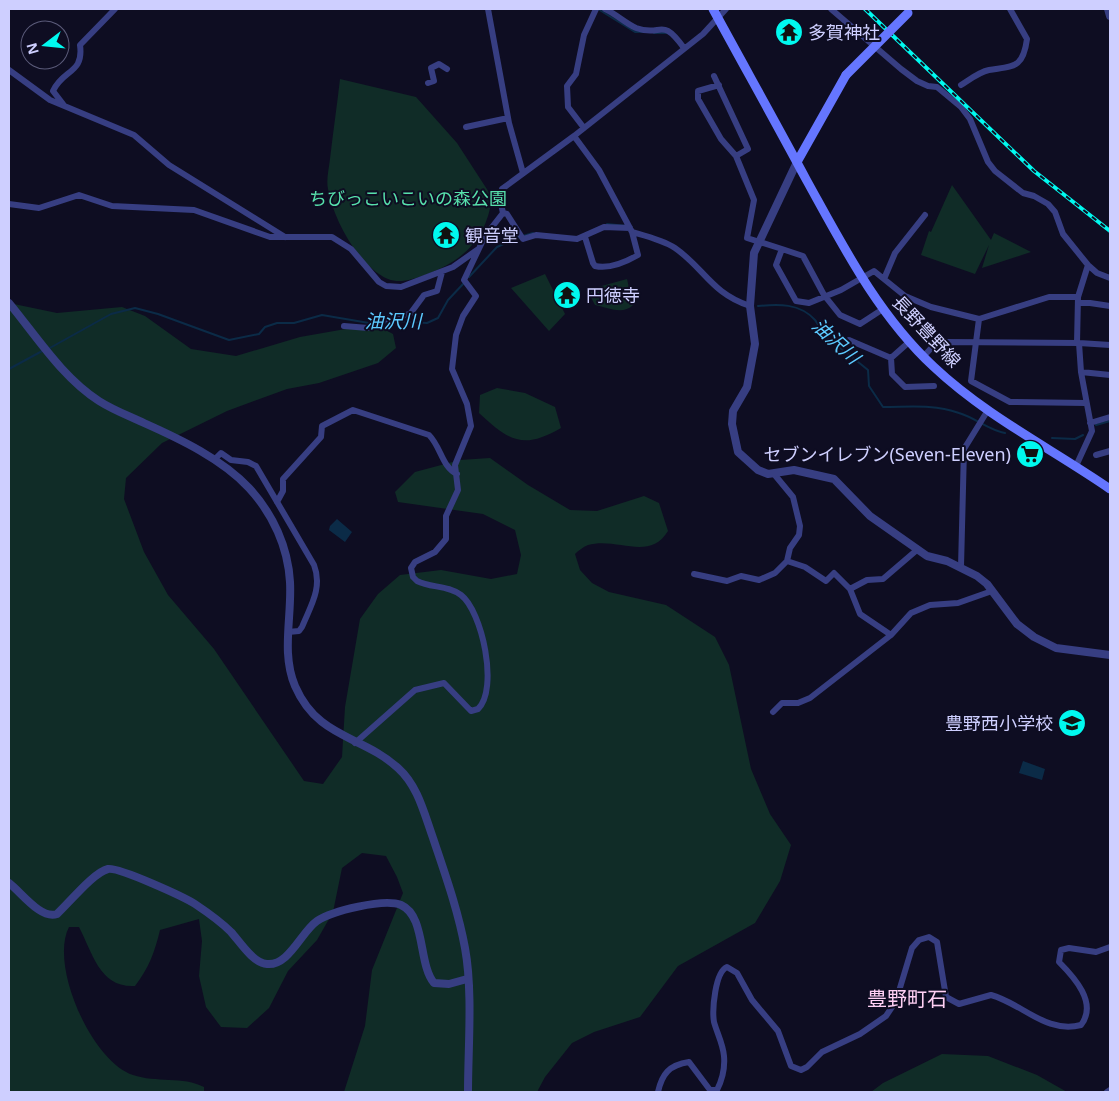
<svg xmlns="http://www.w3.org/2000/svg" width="1119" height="1101" font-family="'Noto Sans','Noto Sans JP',sans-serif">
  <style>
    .green { fill: #102c27 }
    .water { fill: #0b2b47 }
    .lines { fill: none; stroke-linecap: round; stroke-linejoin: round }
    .stream { stroke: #0b2b47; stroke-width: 2 }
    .minor { stroke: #373e82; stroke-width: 6 }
    .tertiary { stroke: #373e82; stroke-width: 8 }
    .secondary { stroke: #6576ff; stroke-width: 9 }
    .rail-casing { stroke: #00f9ef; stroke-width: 4 }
    .rail { stroke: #0e0d22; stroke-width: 2; stroke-dasharray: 5.5; stroke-linecap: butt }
    .secondary-bridge { stroke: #6576ff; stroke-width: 9 }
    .labels { text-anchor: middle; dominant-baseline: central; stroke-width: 4; stroke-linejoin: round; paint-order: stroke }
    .poi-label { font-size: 18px; fill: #cecfff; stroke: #0e0d22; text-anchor: start }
    .park-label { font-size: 18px; fill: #57e1ac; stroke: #0e0d22 }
    .street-label { font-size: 18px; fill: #cecfff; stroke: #0e0d22 }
    .water-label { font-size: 19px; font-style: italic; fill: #5ccaff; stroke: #0e0d22 }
    .quarter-label { font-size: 20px; fill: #ffd0f4; stroke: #0e0d22 }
  </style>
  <rect width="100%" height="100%" fill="#0e0d22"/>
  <!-- green -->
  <path class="green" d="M340 79 416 97 457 143 492 197C487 239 463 261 425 275 413 279 400 284 388 279 359 267 333 219 328 189 326 180 329 168 330 159 333 132 337 106 340 79Z
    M952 185 991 240 994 233 1031 252 982 268 989 245 975 274 921 255 929 231 931 232Z
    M545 274 565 314 549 331 511 288Z
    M627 279 633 305C623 315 609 308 595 305L587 290Z
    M9 303 57 313 122 307 145 316 191 349 236 356 300 337 374 324 393 334 396 348 378 363 319 383 287 389 227 411 162 443 126 478 124 499 144 552 168 595 214 649 304 781 323 784 342 757 345 707 360 619 378 594 400 575 441 570 491 579 517 574 521 555 515 530 483 514 398 502 395 492 415 472 460 460 490 458 528 485 570 510 597 511 644 496 659 503 668 531C649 562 618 537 588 545 583 547 578 551 575 554L580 570 592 583 609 592 666 605 715 637 729 665 751 769 770 814 791 845 780 881 755 923 678 966 640 1017 594 1032 572 1043 545 1077 537 1092H344L365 1026 372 970 403 893 397 877 386 856 362 853 342 868 333 912 317 940 288 971 269 1008 247 1028 221 1027 206 1007 199 976 202 941 199 919 160 930C155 951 149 968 135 986 100 988 93 954 79 927H69C49 965 92 1062 133 1075 156 1083 183 1076 204 1087V1092H9Z
    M497 388 525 393 555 407 561 428C523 450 509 441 479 413L480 395Z
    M942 1054 988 1056 1037 1075 1067 1092H871L883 1083Z"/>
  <!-- water -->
  <path class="water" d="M337 519 352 532 345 542 329 530 330 526Z
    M1023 761 1045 769 1042 780 1019 773Z"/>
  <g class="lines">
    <!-- stream -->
    <path class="stream" d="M598 9 635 32H642
      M654 33H667
      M607 224 627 226
      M523 236 533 233
      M469 277 497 247 519 237
      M758 306C778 304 800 303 815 320 820 326 822 335 828 339 842 349 855 359 868 370L869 386 883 407C911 407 932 404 959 413 976 418 988 430 1005 433
      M379 324 394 321 427 323 438 318 448 300 464 283
      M48 349 111 314 135 308 158 314 229 340 259 334 265 327 277 323H294L322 315 369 323
      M9 369 44 350
      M1096 425 1110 421
      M1052 438 1075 439 1083 435"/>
    <!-- minor -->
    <path class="minor" d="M488 9 509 123 523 173
      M605 9C616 14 625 23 636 28 663 38 660 15 684 48
      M831 9 901 69 917 81 928 86 937 87 961 107 970 119 988 162 995 171 1023 193 1034 196 1048 204 1055 212 1063 234 1088 265 1097 273 1110 278
      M9 70 50 100 134 135 169 165 285 237
      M714 76 748 149 736 156
      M428 83 434 81 431 68 439 64 447 69
      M719 85 698 91V99L721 139 736 156 754 200 747 238 782 249 776 265 796 301 809 303 841 290 874 271 905 296 931 307 979 319 1049 297H1078L1088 265
      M961 85C969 80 979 72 989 70 1013 66 1023 69 1027 39L1010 9
      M63 104 53 91C63 69 84 74 80 45L115 9
      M466 127 508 118
      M584 128 568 107 567 86 576 74 584 35 596 9
      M574 136 599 170 632 232C646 236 663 240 675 248 704 268 712 294 750 306
      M9 204 39 208 79 195 112 206 194 210 270 237H332L351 249 379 282 386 286 401 287 453 267 477 250
      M503 213 507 214 523 239 536 235 577 239 604 227 630 228
      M585 237 593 263 595 266C609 269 626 262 638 255L632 232
      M782 249 803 256 824 295 840 315 860 324 883 309
      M884 279 895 253 925 215
      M1078 303H1090L1110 306
      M979 319 971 381 1010 402 1086 403
      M344 326 368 328 373 322 410 314 424 295 437 291 442 272
      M849 340 891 358 909 342
      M1077 343 1078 297
      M1079 343 1110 345
      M923 357 934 345 945 342 1079 343 1081 372 1092 431 1076 466
      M891 358 892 374 905 387 934 386
      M1081 372 1110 375
      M1090 423 1110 417
      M1096 455 1110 451
      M214 460 221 453 231 460 248 462 256 466 314 565C323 588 310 607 302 627L299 631 288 632
      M774 474 793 497 800 526 799 535 790 548 787 561 805 567 826 581 834 573 850 589 860 614 891 635
      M277 502 283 491V479L321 437 322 426 353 410 429 435C441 447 442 467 457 474
      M961 567 964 449 988 410
      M694 574 727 581 741 576 759 580 775 573 787 561
      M850 589 867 580 883 579 918 549
      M773 712 782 703H798L810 698 891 635 911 613 930 605 958 603 992 591
      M355 743 415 690 444 683 471 711 478 709C499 689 482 611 461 595 448 585 431 588 417 581L413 577 411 568 415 562 435 552 446 539V516L458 490 455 465 471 426 467 404 452 369 456 335 463 316 476 296 464 280 485 236 503 213 500 199 502 189 574 136 703 34 726 9
      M658 1092C662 1074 669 1065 689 1062L710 1090H717C722 1080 725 1067 724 1056 723 1044 717 1033 714 1022 712 1010 715 972 727 967L737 973 752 1000 778 1031 791 1066 801 1070 807 1067 822 1052 860 1034 886 1016 896 1001 912 948 919 940 929 937 937 942 946 997 959 1004 991 995C1023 1004 1046 1034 1081 1025 1098 1003 1074 977 1059 962L1061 950 1069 948 1096 952 1110 947
      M1107 1092 1110 1090"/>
    <!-- tertiary -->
    <path class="tertiary" d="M1108 9 1110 16
      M797 162 754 253 750 306 755 344 747 387 733 411 732 424 738 452 758 470 768 474 794 470 834 479 870 516 927 556 947 561 977 576 987 584 1017 624 1034 637 1056 648 1110 655
      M9 303C37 337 62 377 99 401 113 410 129 416 144 423 180 439 222 459 249 488 273 514 288 547 290 582 292 617 281 653 295 686 318 739 362 735 398 768 418 786 424 813 433 838 445 874 458 910 465 948 473 992 468 1047 468 1092
      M9 883C21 892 41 920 57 914 69 903 94 872 108 869 119 867 184 897 195 904 207 912 221 922 231 932 240 942 253 963 267 964 289 966 301 932 317 921 332 911 384 898 401 905 426 916 418 964 434 983L449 984 467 979"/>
    <!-- secondary -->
    <path class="secondary" d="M713 9C744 66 776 123 807 181 843 246 878 315 934 367 986 416 1052 449 1110 489
      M797 162 846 75"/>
    <!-- rail casing -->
    <g class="rail-casing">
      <path id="rail" d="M865 9 1034 171 1110 231"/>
    </g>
    <!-- rail -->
    <use href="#rail" class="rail"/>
    <!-- secondary-bridge -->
    <path class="secondary-bridge" d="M846 75 908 13"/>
  </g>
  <!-- icons -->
  <defs>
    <g id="temple-disc" transform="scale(1.4375)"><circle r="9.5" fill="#00f9ef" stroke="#0e0d22"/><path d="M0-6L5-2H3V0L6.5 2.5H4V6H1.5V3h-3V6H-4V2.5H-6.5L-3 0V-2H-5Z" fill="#111"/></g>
    <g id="supermarket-disc" transform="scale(1.4375)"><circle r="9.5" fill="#00f9ef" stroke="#0e0d22"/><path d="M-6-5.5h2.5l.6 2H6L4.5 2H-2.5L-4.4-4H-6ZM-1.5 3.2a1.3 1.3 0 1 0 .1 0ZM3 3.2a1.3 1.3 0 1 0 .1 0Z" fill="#111"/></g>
    <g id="school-disc" transform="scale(1.4375)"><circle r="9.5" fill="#00f9ef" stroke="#0e0d22"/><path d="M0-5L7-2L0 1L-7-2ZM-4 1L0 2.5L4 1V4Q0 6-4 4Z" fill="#111"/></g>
  </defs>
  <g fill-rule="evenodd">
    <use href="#temple-disc" x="789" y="32"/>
    <use href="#temple-disc" x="446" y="235"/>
    <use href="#temple-disc" x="567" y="295"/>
    <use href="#supermarket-disc" x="1030" y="454"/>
    <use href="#school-disc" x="1072" y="723"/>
  </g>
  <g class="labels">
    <!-- poi labels -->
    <g class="poi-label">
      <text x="808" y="32">多賀神社</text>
      <text x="465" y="235">観音堂</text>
      <text x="586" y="295">円徳寺</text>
      <text x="1011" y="454" text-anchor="end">セブンイレブン(Seven-Eleven)</text>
      <text x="1053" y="723" text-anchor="end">豊野西小学校</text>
    </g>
    <!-- park labels -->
    <g class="park-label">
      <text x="408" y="198">ちびっこいこいの森公園</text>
    </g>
    <!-- street labels -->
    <g class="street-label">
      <text transform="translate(927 331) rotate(47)">長野豊野線</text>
    </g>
    <!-- water labels -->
    <g class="water-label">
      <text x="393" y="321">油沢川</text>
      <text transform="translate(836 341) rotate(43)">油沢川</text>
    </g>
    <!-- quarter labels -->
    <g class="quarter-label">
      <text x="907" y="998">豊野町石</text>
    </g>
  </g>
  <!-- border -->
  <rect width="1119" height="1101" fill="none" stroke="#cecfff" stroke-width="20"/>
  <!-- north arrow -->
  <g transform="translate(45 45) rotate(254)"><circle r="24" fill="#0e0d22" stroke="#5b5b7a"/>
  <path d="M0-4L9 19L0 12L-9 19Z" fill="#00f9ef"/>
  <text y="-8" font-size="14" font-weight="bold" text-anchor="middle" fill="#cecfff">N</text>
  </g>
</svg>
